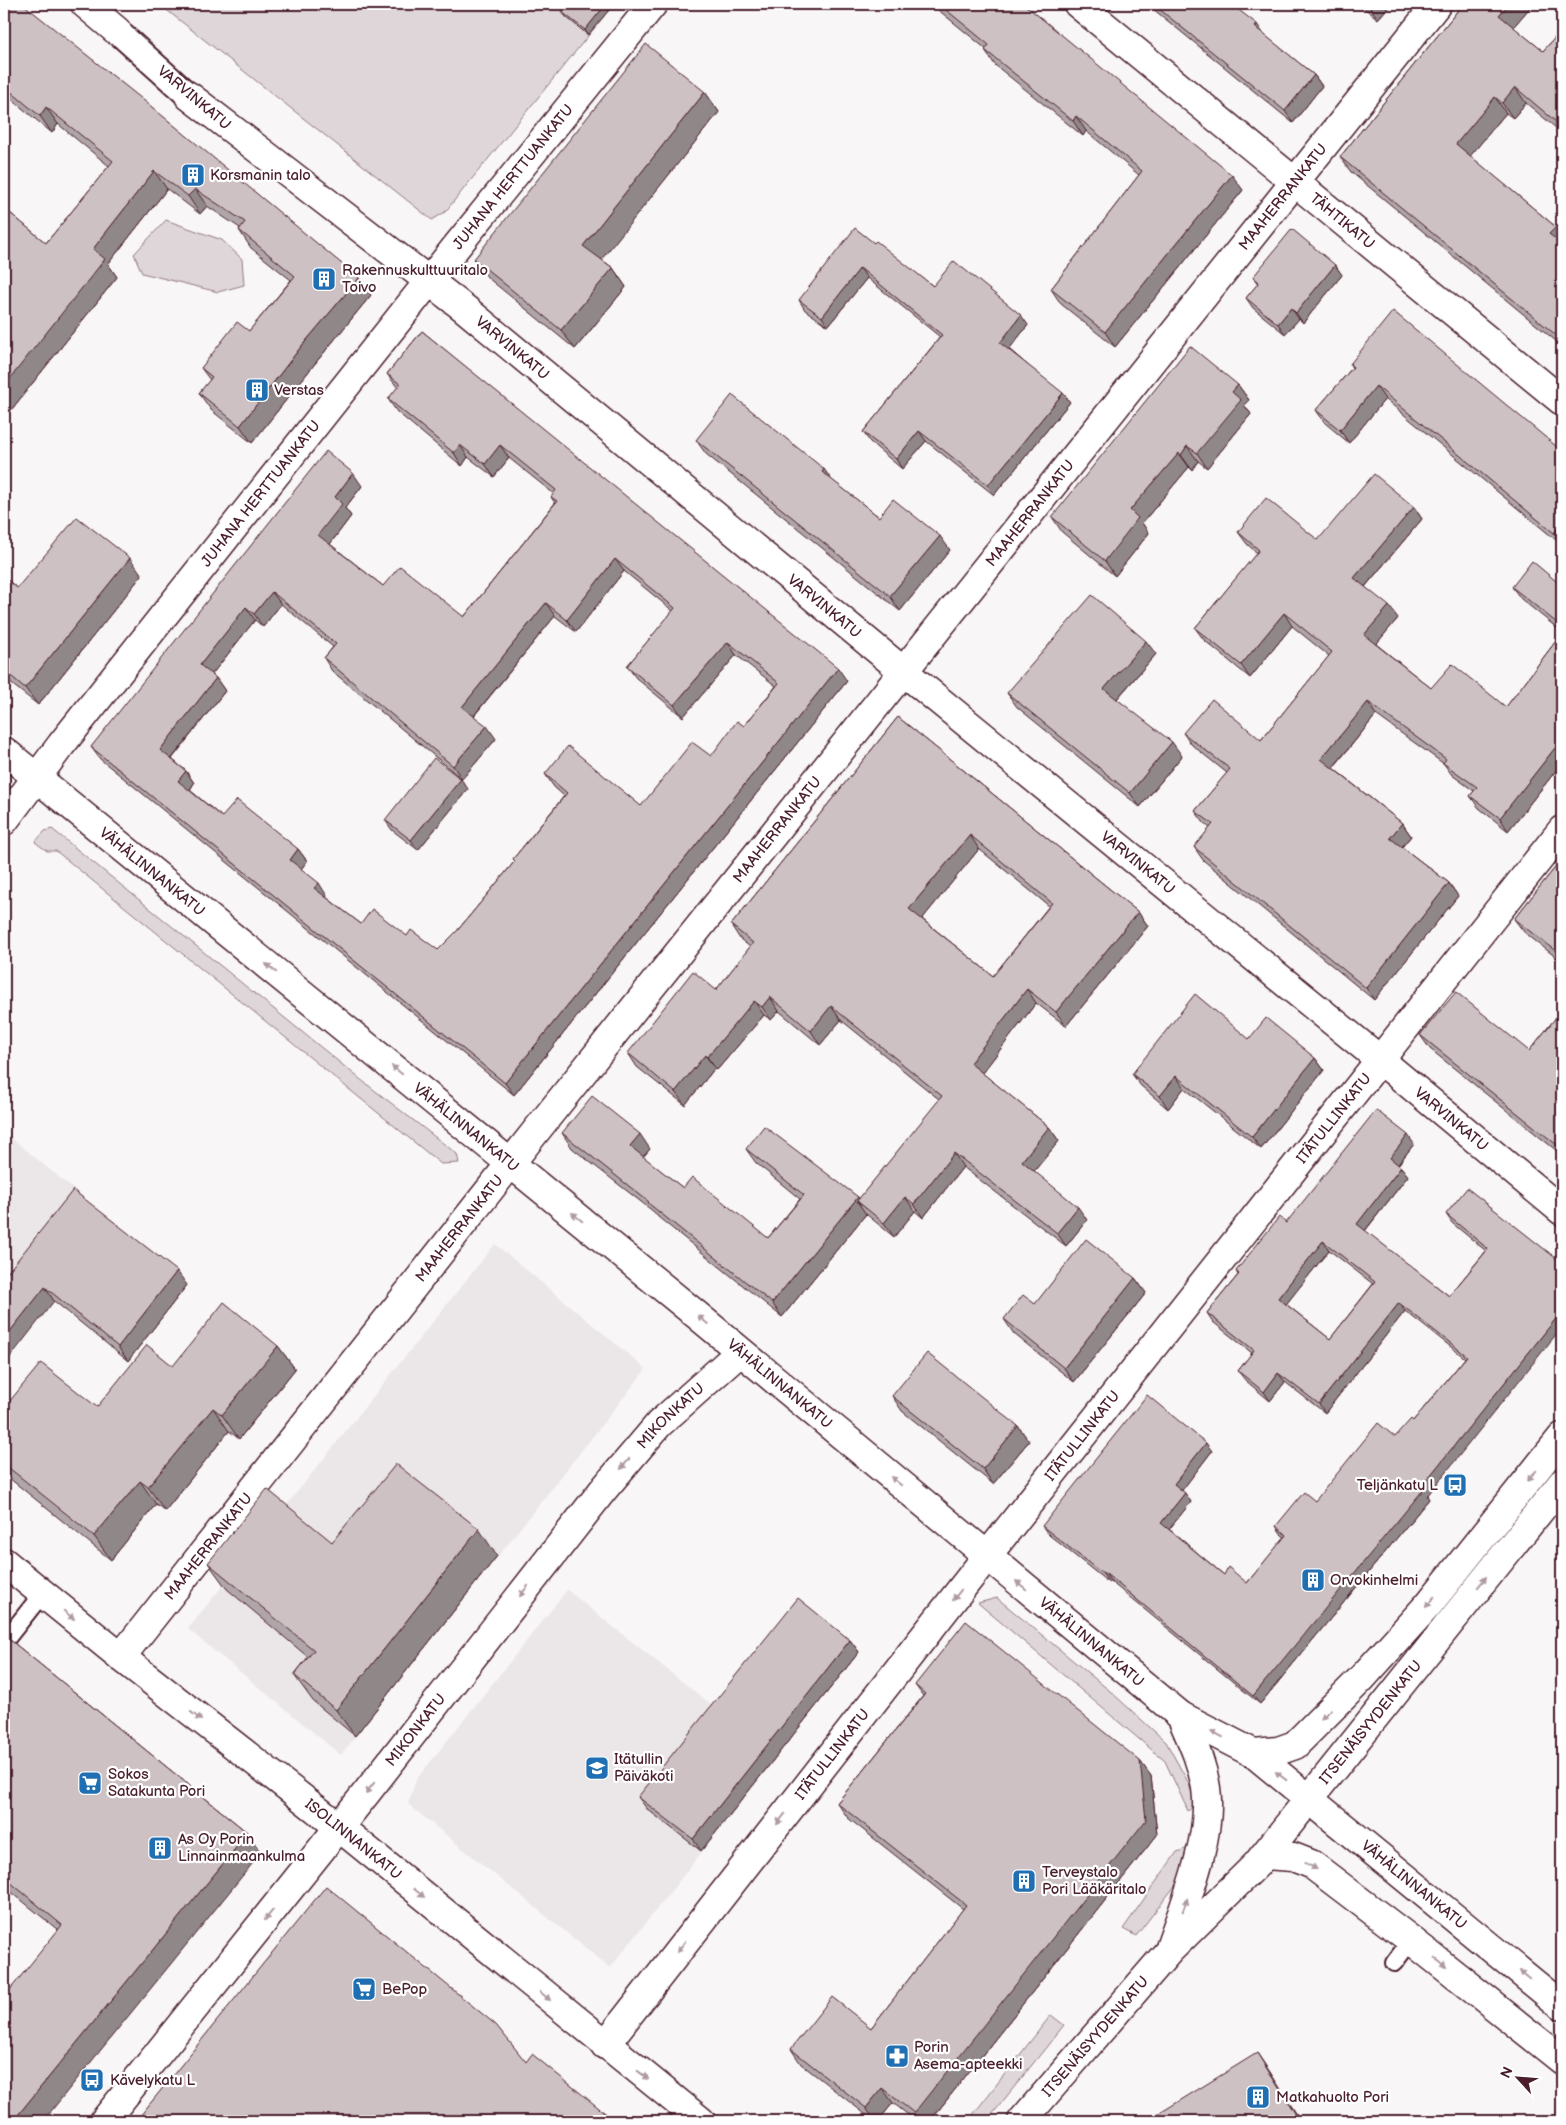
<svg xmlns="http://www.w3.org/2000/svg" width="1566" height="2125" font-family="'Balsamiq Sans',sans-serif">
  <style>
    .built { fill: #ebe6e8 }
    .green { fill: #ded6d9; stroke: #947a82 }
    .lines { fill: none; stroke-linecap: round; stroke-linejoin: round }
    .service-casing { stroke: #4a1f2b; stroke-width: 20 }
    .pedestrian-casing { stroke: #4a1f2b; stroke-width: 28 }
    .minor-casing { stroke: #4a1f2b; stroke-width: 31 }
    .secondary-casing { stroke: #4a1f2b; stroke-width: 31 }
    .service { stroke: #fff; stroke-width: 16 }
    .pedestrian { stroke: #fff; stroke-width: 24 }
    .minor { stroke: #fff; stroke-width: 28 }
    .secondary { stroke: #fff; stroke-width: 28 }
    .wall { fill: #b0a6a9; stroke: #4a1f2b; fill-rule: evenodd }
    .shaded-wall { fill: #908789; stroke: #4a1f2b }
    .building { fill: #cdc1c4; stroke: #4a1f2b; fill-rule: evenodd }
    .oneway { fill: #ae9aa0 }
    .labels { text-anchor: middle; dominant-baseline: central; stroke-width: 4.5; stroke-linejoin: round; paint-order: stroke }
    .street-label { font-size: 15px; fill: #4a1f2b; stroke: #fff }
    .poi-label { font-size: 15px; fill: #4a1f2b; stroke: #fff; text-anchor: start }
  </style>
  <rect width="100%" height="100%" fill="#f8f6f7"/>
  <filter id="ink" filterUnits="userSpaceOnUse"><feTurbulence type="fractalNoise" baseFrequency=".02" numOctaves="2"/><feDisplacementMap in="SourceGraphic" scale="10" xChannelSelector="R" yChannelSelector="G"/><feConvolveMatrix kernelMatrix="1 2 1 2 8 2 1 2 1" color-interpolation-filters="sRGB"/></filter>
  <g filter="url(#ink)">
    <!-- built -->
    <path class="built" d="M4 1132 89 1202 4 1307Z
      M495 1244 646 1369 341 1755 188 1629Z
      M567 1590 777 1757 610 1968 408 1804 416 1780Z"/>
    <!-- green -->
    <path class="green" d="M159 4H614L445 212 432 220Z
      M166 220 222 240 242 259 244 285 218 292 142 273 134 254Z
      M52 829 360 1079 457 1154 459 1163 441 1164 56 851H47L35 842 45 831Z
      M997 1598 1110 1691 1166 1742 1188 1782 1196 1804 1188 1811 1165 1761 978 1603Z
      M1191 1847 1181 1878 1136 1936 1123 1929 1177 1852Z
      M1051 2015 1064 2025 987 2121H968Z"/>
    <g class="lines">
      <!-- service casing -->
      <g class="service-casing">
        <path id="service" d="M4 1642 42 1594
          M1394 1963 1411 1940"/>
      </g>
      <!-- pedestrian casing -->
      <g class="pedestrian-casing">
        <path id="pedestrian" d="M117 31 189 96"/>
      </g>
      <!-- minor casing -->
      <g class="minor-casing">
        <g id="minor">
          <path d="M85 4 117 31"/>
          <path id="s1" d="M1078 4 1562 401"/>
          <path id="s2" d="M189 96 464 308 903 671 1379 1059 1562 1211"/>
          <path id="s3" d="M4 821 61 745 456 247 653 4"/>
          <path id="s4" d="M121 1657 536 1131 1437 4"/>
          <path id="s5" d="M605 2045 987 1556 1562 830"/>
        </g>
      </g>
      <!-- secondary casing -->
      <g class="secondary-casing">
        <g id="secondary">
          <path id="s6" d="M4 751 698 1316 1181 1716 1253 1753 1562 2006"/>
          <path id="s7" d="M4 1562 121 1657 339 1827 701 2121"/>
          <path d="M1253 1753 1278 1751 1295 1745 1361 1679 1428 1605 1562 1437"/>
          <path d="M1265 1855 1293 1857 1311 1864 1411 1940 1562 2060"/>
          <path d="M1171 1944C1186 1901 1213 1835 1206 1788 1202 1762 1191 1739 1181 1716"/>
          <path id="s8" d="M104 2121 367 1792 603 1490 659 1424 740 1352"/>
          <path id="s9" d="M1022 2121 1169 1951 1257 1864 1562 1483"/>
        </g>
      </g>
      <!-- service -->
      <use href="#service" class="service"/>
      <!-- pedestrian -->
      <use href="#pedestrian" class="pedestrian"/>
      <!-- minor -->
      <use href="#minor" class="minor"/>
      <!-- secondary -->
      <use href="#secondary" class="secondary"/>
    </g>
    <!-- wall -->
    <path class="wall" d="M4 4 371 295 313 366 252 443 211 410 199 393 210 380 201 368 249 331 291 280 251 248 239 230 240 228 207 206 200 214 167 189 108 264 117 277 4 419V208L46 243 109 166 58 124 52 133 4 93Z
      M569 4 588 35 566 17 562 12Z
      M931 4H1024L1243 190 1115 347 1061 304 1051 289 1139 175 1086 131 1083 136 995 65 985 50 986 49Z
      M1147 4H1231L1264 35 1314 75 1322 86 1293 123Z
      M1359 4H1391L1378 19Z
      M1463 4H1533L1513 27 1543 51 1562 30V133L1526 103 1513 118 1506 113 1470 156 1556 227 1562 236V346L1351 172 1340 157Z
      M705 92 719 112 601 259 613 268 626 287 575 349 488 278 474 259Z
      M874 243 933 286 1028 325 1009 349 1070 402 994 495 926 441 902 469 870 442 863 432 940 337 867 278 828 326 805 310 799 300Z
      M1335 265 1342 275 1303 323 1299 319 1285 334 1253 308 1246 298 1258 284 1253 277Z
      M422 331 847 681 514 1095 100 759 91 747 362 486 345 508 351 516 330 544 383 586 464 617 555 503 551 497 554 494 509 458 494 477 468 457 462 466 397 412 388 399 398 388 387 374ZM624 571 673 611 627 666 636 678 683 717 736 655 776 686 744 726 711 756 641 806 545 774 554 787 564 796 513 859 515 861 457 931 438 950 407 936 361 924 326 897 327 896 301 869 307 861 298 849 222 817 190 790 194 783 186 771 172 759 225 691 216 678 212 674 255 620 263 627 281 604 333 647 324 658 332 671 462 779 496 739 474 716 555 616 576 632Z
      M1350 364 1562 451V545L1385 399 1349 443 1325 423 1316 410 1352 368Z
      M1238 385 1249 400 1244 405 1251 414 1207 468 1198 461 1192 470 1189 467 1142 523 1149 533 1115 576 1062 532 1052 517Z
      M696 440 833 481 879 517 950 550 900 611 706 454Z
      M1414 507 1422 519 1365 587 1398 618 1376 644 1431 688 1506 707 1562 633V763L1508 831 1479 808 1470 796 1474 791 1452 775 1444 764 1376 715 1333 768 1402 823 1411 836 1402 847 1449 883 1458 896 1374 1000 1203 860 1194 847 1210 828 1204 823 1195 811 1227 773 1192 745 1183 733 1261 740 1329 656 1292 626 1250 678 1204 640 1195 628 1257 553 1247 544 1238 532 1318 540Z
      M142 575 38 705 4 678V577L17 588Z
      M1562 586V632L1521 599 1512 587Z
      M1156 654 1117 699 1182 756 1140 807 1017 707 1007 693Z
      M898 717 1138 912 1148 926 1066 1026 1036 1003 982 1073 1049 1127 1059 1141 1034 1171 1087 1220 1066 1246 963 1167 923 1218 915 1211 894 1237 866 1214 782 1317 658 1217 654 1212 572 1148 562 1133 650 1149 643 1157 683 1188 768 1238 800 1199 756 1163 746 1149 858 1197 859 1199 940 1100 841 1020 820 1045 779 1011 771 1020 764 1015 717 1070 715 1068 685 1105 637 1067 628 1053 716 990 750 947 740 939 731 925ZM979 849 1049 906 993 976 922 919Z
      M468 789 418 850 392 830 385 820Z
      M1562 859V962L1524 932 1514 919Z
      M1562 1010V1155L1430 1049 1420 1035 1529 1051Z
      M1249 1039 1315 1058 1324 1070 1261 1149 1184 1088 1168 1109 1141 1086 1132 1074Z
      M1414 1144 1398 1165 1401 1167 1408 1176 1365 1231 1449 1296 1486 1251 1452 1223 1446 1214 1562 1263 1427 1496 1429 1499 1260 1704 1111 1582 1109 1583 1049 1535 1042 1526 1212 1451 1182 1490 1191 1502 1169 1529 1224 1575 1247 1583 1285 1537 1282 1535 1276 1526 1315 1501 1395 1437 1413 1421 1465 1358 1405 1311 1325 1413 1285 1382 1270 1401 1245 1380 1238 1371 1252 1353 1213 1322 1207 1313 1238 1275 1236 1271 1286 1223ZM1329 1250 1373 1284 1330 1339 1286 1304Z
      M4 1277 187 1285 128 1361 54 1301Z
      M1135 1278 1146 1293 1074 1382 1014 1334 1004 1319 1035 1304Z
      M278 1346 295 1369 239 1439 229 1431 165 1511 156 1504 111 1560 4 1474V1408L97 1407 173 1366Z
      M892 1396 1018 1426 1029 1441 993 1484 902 1411Z
      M332 1542 497 1556 355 1736 313 1701 294 1675 308 1657 227 1589 208 1563Z
      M4 1635 248 1833 261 1853 58 1930 4 1886Z
      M850 1640 859 1652 701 1851 647 1809 638 1797Z
      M915 1685 1140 1761 1151 1776 1157 1835 930 2121H916L893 2103 878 2121H874L801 2064 791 2049 871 2028 963 1909 848 1818 837 1803 923 1696Z"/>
    <!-- shaded-wall -->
    <path class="shaded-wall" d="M606 4H614L588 35 585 30Z
      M1370 4H1391L1378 19 1369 6Z
      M1509 4H1533L1510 31 1499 15Z
      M1257 24 1265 36 1255 27Z
      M1314 75 1322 86 1293 123 1285 111Z
      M1515 87 1526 103 1513 118 1502 103Z
      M705 92 719 112 597 265 583 246Z
      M1495 97 1506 113 1467 160 1456 144Z
      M46 107 58 124 52 133 40 116Z
      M1076 116 1086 131 1083 136 1073 121Z
      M154 171 167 189 108 264 117 277 4 419V386L93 249Z
      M1232 175 1243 190 1115 347 1105 332Z
      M195 189 207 206 200 214 188 196Z
      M1556 227 1562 236V247L1549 234Z
      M1335 265 1342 275 1303 323 1296 313Z
      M613 268 626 287 575 349 561 330Z
      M860 268 867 278 828 326 822 317Z
      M359 278 371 295 313 366 252 443 240 426 300 348Z
      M1291 308 1299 319 1285 334 1278 324Z
      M1021 315 1028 325 1007 352 1000 343Z
      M1238 385 1249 400 1244 405 1251 414 1207 468 1197 453 1232 392Z
      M1376 386 1385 399 1349 443 1340 430Z
      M1063 393 1070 402 994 495 988 485Z
      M919 431 926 441 902 469 896 459Z
      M460 445 468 457 462 466 454 453Z
      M500 445 509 458 494 477 485 464Z
      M1187 446 1198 461 1192 470 1181 455Z
      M1179 453 1189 467 1142 523 1149 533 1115 576 1105 561 1130 510Z
      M824 469 834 483 822 472Z
      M353 473 362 486 345 508 351 516 327 548 318 535 335 497Z
      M1414 507 1422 519 1362 590 1354 578Z
      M1562 523V544L1554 533Z
      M940 536 950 550 900 611 890 596Z
      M130 558 142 575 38 705 25 688Z
      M615 559 624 571 576 632 567 620Z
      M272 592 281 604 263 627 254 614Z
      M546 603 555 616 471 719 462 707Z
      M1389 606 1398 618 1373 648 1364 635Z
      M246 607 255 620 209 678 200 665Z
      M1284 613 1292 626 1250 678 1241 665Z
      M1146 641 1156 654 1114 702 1104 689Z
      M728 642 736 655 683 717 674 705Z
      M838 668 847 681 514 1095 505 1083Z
      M216 678 225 691 169 762 160 750Z
      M1368 702 1376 715 1330 771 1321 759Z
      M487 726 496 739 462 779 453 766Z
      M1562 739V763L1508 831 1500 818Z
      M1172 742 1182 756 1140 807 1130 793Z
      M186 771 194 783 187 794 178 781Z
      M461 779 468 789 418 850 411 840Z
      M1402 823 1411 836 1399 850 1390 838Z
      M970 835 979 849 919 923 909 909Z
      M298 849 307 861 299 872 290 860Z
      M319 883 327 896 323 901 314 888Z
      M1449 883 1458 896 1374 1000 1366 988Z
      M1138 912 1148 926 1066 1026 1056 1012Z
      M1027 989 1036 1003 980 1076 970 1063Z
      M770 997 779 1011 771 1020 762 1007Z
      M754 1001 764 1015 717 1070 707 1057Z
      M831 1006 841 1020 820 1045 811 1031Z
      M705 1055 715 1068 685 1105 675 1092Z
      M1315 1058 1324 1070 1261 1149 1252 1137Z
      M1176 1076 1184 1088 1168 1109 1160 1096Z
      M1049 1127 1059 1141 1031 1175 1022 1161Z
      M640 1134 650 1149 640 1160 630 1146Z
      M1408 1135 1414 1144 1396 1167 1390 1158Z
      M954 1153 963 1167 923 1218 914 1204Z
      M1401 1167 1408 1176 1363 1233 1357 1224Z
      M858 1197 867 1209 857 1201 866 1214 782 1317 772 1303Z
      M905 1197 915 1211 894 1237 884 1223Z
      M1078 1207 1087 1220 1066 1246 1057 1233Z
      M1323 1241 1329 1250 1284 1307 1278 1298Z
      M177 1271 187 1285 128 1361 118 1347Z
      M1135 1278 1146 1293 1074 1382 1064 1368Z
      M45 1287 54 1301 4 1365V1339Z
      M1399 1303 1405 1311 1325 1413 1319 1404Z
      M1562 1311V1327L1427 1496 1429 1499 1260 1704 1253 1696Z
      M278 1346 295 1369 239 1439 222 1415Z
      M1278 1373 1285 1382 1270 1401 1264 1392Z
      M213 1408 229 1431 165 1511 148 1487Z
      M1018 1426 1029 1441 993 1484 983 1469Z
      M1206 1443 1212 1451 1180 1493 1174 1484Z
      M140 1481 156 1504 111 1560 94 1536Z
      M1185 1493 1191 1502 1167 1532 1161 1523Z
      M479 1529 497 1556 355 1736 336 1710Z
      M1105 1573 1111 1582 1109 1583 1103 1574Z
      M850 1640 859 1652 701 1851 693 1839Z
      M1140 1761 1151 1776 1157 1835 930 2121H920L914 2113Z
      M248 1833 261 1853 43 2121H13Z
      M1257 2053 1270 2072 1301 2121H1300Z
      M882 2088 893 2103 878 2121H875L866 2108Z"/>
    <!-- building -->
    <path class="building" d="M4 4H23L147 103 359 278 300 348 240 426 199 393 212 377 201 368 237 322 249 331 295 276 239 230 245 222 195 189 188 196 154 171 93 249 105 259 4 386V208L46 243 113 161 46 107 40 116 4 86Z
      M569 4H606L585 30 562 12Z
      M939 4H1024L1232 175 1105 332 1051 289 1142 171 1076 116 1073 121 985 50 989 45Z
      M1153 4H1231L1257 24 1255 27 1314 75 1285 111Z
      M1463 4H1509L1499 15 1543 51 1562 30V127L1515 87 1502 103 1495 97 1456 144 1556 227 1549 234 1562 244V340L1340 157Z
      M646 44 705 92 583 246 613 268 561 330 474 259Z
      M855 228 874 243 876 241 933 286 954 261 1021 315 1000 343 1063 393 988 485 919 431 896 459 863 432 942 335 860 268 822 317 799 300Z
      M1292 229 1335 265 1296 313 1291 308 1278 324 1246 298 1259 282 1253 277Z
      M1393 311 1562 451V523L1554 533 1376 386 1340 430 1316 410 1353 367 1350 364Z
      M422 331 838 668 505 1083 91 747 326 451 353 473 335 497 342 504 318 535 383 586 400 566 464 617 557 501 551 497 556 490 500 445 485 464 460 445 454 453 388 399 400 384 387 374ZM615 559 675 608 627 666 674 705 728 642 779 683 744 726 737 721 711 756 692 742 641 806 568 746 545 774 567 793 513 859 515 861 457 931 438 950 411 930 407 936 372 909 361 924 314 888 319 883 290 860 298 849 237 800 222 817 178 781 186 771 160 750 216 678 200 665 246 607 254 614 272 592 336 644 324 658 453 766 487 726 462 707 546 603 567 620Z
      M1190 346 1238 385 1232 392 1241 400 1197 453 1187 446 1181 455 1179 453 1130 510 1138 518 1105 561 1052 517Z
      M732 395 824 469 822 472 879 517 893 499 940 536 890 596 696 440Z
      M1374 474 1414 507 1354 578 1389 606 1364 635 1431 688 1452 664 1506 707 1562 633V739L1500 818 1470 796 1477 787 1443 763 1446 759 1368 702 1321 759 1402 823 1390 838 1449 883 1366 988 1194 847 1213 824 1195 811 1230 769 1183 733 1212 699 1261 740 1332 652 1284 613 1241 665 1195 628 1259 550 1238 532 1266 498 1318 540Z
      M77 517 130 558 25 688 4 670V577L17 588Z
      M1532 561 1562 586V627L1512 587Z
      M1092 595 1146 641 1104 689 1172 742 1130 793 1007 693Z
      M898 717 1138 912 1056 1012 1027 989 970 1063 1049 1127 1022 1161 1078 1207 1057 1233 954 1153 914 1204 905 1197 884 1223 857 1201 942 1096 831 1006 811 1031 770 997 762 1007 754 1001 707 1057 705 1055 675 1092 628 1053 693 971 716 990 753 943 731 925ZM970 835 1052 903 993 976 909 909Z
      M434 758 461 779 411 840 385 820Z
      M1562 859V956L1514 919Z
      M1456 992 1529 1051 1562 1010V1149L1420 1035Z
      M1195 994 1249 1039 1266 1018 1315 1058 1252 1137 1176 1076 1160 1096 1132 1074Z
      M592 1096 640 1134 630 1146 683 1188 692 1177 768 1238 804 1195 746 1149 764 1126 858 1197 772 1303 648 1203 649 1202 562 1133Z
      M1376 1110 1408 1135 1390 1158 1401 1167 1357 1224 1449 1296 1488 1249 1446 1214 1467 1188 1562 1263V1311L1421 1487 1423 1490 1253 1696 1105 1573 1103 1574 1042 1526 1147 1395 1206 1443 1174 1484 1185 1493 1161 1523 1224 1575 1228 1567 1247 1583 1286 1535 1276 1526 1304 1492 1315 1501 1378 1423 1395 1437 1411 1419 1413 1421 1467 1356 1399 1303 1319 1404 1278 1373 1264 1392 1238 1371 1254 1350 1207 1313 1239 1274 1236 1271 1279 1217 1286 1223ZM1323 1241 1375 1282 1330 1339 1278 1298Z
      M73 1190 177 1271 118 1347 45 1287 4 1339V1277Z
      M1086 1239 1135 1278 1064 1368 1004 1319 1023 1295 1035 1304Z
      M224 1302 278 1346 222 1415 213 1408 148 1487 140 1481 94 1536 4 1464V1408L41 1363 97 1407 147 1345 173 1366Z
      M927 1353 1018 1426 983 1469 892 1396Z
      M396 1464 479 1529 336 1710 294 1675 314 1650 208 1563 267 1489 332 1542Z
      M798 1598 850 1640 693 1839 638 1797Z
      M966 1621 1140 1761 1146 1820 914 2113 882 2088 866 2108 791 2049 832 1997 871 2028 966 1905 837 1803 925 1694 915 1685Z
      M4 1635 248 1833 13 2121H4V1997L62 1925 4 1877Z
      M326 1886 496 2025 526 2062 532 2054 615 2121H136Z
      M1257 2053 1300 2121H1147Z"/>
    <!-- one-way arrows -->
    <defs><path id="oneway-solid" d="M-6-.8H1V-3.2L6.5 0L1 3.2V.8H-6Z" transform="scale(1.25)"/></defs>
    <g class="oneway">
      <use href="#oneway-solid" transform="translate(271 968) rotate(-141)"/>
      <use href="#oneway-solid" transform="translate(397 1070) rotate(-141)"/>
      <use href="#oneway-solid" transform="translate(577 1217) rotate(-141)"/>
      <use href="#oneway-solid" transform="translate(703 1320) rotate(-140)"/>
      <use href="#oneway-solid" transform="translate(625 1464) rotate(130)"/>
      <use href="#oneway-solid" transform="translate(1532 1476) rotate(129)"/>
      <use href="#oneway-solid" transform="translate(896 1481) rotate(-140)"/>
      <use href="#oneway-solid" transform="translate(1482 1582) rotate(-51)"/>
      <use href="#oneway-solid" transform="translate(1021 1585) rotate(-141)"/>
      <use href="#oneway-solid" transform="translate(524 1591) rotate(128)"/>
      <use href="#oneway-solid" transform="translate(957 1595) rotate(128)"/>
      <use href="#oneway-solid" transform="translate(1430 1602) rotate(130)"/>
      <use href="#oneway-solid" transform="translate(69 1615) rotate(39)"/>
      <use href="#oneway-solid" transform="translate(1326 1714) rotate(135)"/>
      <use href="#oneway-solid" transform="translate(196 1716) rotate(38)"/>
      <use href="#oneway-solid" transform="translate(1217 1734) rotate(-152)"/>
      <use href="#oneway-solid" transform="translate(1281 1776) rotate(-142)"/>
      <use href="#oneway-solid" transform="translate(370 1788) rotate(128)"/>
      <use href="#oneway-solid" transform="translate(781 1819) rotate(128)"/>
      <use href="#oneway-solid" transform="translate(1311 1866) rotate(30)"/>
      <use href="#oneway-solid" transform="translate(419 1893) rotate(39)"/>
      <use href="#oneway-solid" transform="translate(1185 1905) rotate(-70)"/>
      <use href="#oneway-solid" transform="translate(269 1915) rotate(129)"/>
      <use href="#oneway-solid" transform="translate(681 1947) rotate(128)"/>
      <use href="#oneway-solid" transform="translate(1441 1963) rotate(38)"/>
      <use href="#oneway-solid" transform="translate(1525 1975) rotate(-141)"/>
      <use href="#oneway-solid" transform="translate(545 1996) rotate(39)"/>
      <use href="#oneway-solid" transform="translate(643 2075) rotate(38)"/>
    </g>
  </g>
  <!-- icons -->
  <defs>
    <g id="building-square" transform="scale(1.25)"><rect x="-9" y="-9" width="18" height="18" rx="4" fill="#1f6fb2" stroke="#fff"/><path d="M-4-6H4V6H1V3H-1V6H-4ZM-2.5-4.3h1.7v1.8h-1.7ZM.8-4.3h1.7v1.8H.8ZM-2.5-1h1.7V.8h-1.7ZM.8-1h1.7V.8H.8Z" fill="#fff"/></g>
    <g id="bus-square" transform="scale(1.25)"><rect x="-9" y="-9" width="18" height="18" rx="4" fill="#1f6fb2" stroke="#fff"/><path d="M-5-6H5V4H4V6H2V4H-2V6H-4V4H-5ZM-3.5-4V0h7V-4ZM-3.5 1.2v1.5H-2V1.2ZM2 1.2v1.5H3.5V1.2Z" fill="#fff"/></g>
    <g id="school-square" transform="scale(1.25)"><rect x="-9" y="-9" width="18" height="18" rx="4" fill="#1f6fb2" stroke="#fff"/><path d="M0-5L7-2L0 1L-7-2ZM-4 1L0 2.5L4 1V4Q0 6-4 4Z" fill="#fff"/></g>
    <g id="supermarket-square" transform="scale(1.25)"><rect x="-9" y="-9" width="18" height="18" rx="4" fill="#1f6fb2" stroke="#fff"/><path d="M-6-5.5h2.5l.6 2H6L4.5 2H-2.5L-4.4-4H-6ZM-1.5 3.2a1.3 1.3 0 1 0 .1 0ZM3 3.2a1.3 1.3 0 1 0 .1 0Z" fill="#fff"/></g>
    <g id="pharmacy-square" transform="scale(1.25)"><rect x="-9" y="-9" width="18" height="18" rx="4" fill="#1f6fb2" stroke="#fff"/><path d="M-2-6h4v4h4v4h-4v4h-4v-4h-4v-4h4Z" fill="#fff"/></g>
  </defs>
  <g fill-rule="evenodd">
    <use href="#building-square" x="193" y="175"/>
    <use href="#building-square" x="324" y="279"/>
    <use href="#building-square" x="257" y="390"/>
    <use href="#bus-square" x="1455" y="1485"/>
    <use href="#building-square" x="1313" y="1580"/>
    <use href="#school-square" x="597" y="1768"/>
    <use href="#supermarket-square" x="90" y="1783"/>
    <use href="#building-square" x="160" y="1848"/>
    <use href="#building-square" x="1024" y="1881"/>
    <use href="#supermarket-square" x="364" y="1989"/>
    <use href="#pharmacy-square" x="897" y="2056"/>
    <use href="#bus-square" x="92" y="2080"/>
    <use href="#building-square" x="1258" y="2097"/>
  </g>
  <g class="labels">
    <!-- street labels -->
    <g class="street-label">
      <text transform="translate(194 98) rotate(40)">VARVINKATU</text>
      <text stroke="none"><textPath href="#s3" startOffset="821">JUHANA HERTTUANKATU</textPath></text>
      <text stroke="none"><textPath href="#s4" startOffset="1866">MAAHERRANKATU</textPath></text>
      <text stroke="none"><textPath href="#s1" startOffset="342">TÄHTIKATU</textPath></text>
      <text stroke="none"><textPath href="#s2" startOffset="410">VARVINKATU</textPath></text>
      <text stroke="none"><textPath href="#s3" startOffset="416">JUHANA HERTTUANKATU</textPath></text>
      <text stroke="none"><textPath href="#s4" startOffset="1461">MAAHERRANKATU</textPath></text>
      <text stroke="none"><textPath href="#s2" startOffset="815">VARVINKATU</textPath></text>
      <text stroke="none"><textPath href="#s4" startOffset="1056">MAAHERRANKATU</textPath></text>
      <text stroke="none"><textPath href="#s2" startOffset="1220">VARVINKATU</textPath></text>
      <text stroke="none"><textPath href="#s6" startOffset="191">VÄHÄLINNANKATU</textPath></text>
      <text stroke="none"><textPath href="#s5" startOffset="1179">ITÄTULLINKATU</textPath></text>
      <text stroke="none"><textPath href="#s2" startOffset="1625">VARVINKATU</textPath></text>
      <text stroke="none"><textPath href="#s6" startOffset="596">VÄHÄLINNANKATU</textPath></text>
      <text stroke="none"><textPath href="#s4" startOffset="546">MAAHERRANKATU</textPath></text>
      <text stroke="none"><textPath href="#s6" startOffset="1001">VÄHÄLINNANKATU</textPath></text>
      <text stroke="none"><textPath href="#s8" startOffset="905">MIKONKATU</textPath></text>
      <text stroke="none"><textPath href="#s5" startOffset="774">ITÄTULLINKATU</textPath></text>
      <text stroke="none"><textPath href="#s4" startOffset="141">MAAHERRANKATU</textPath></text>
      <text stroke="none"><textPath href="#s6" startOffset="1406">VÄHÄLINNANKATU</textPath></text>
      <text stroke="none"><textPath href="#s9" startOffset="530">ITSENÄISYYDENKATU</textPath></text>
      <text stroke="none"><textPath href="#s8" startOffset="500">MIKONKATU</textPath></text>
      <text stroke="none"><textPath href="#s5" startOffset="369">ITÄTULLINKATU</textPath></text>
      <text stroke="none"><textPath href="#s7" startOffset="446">ISOLINNANKATU</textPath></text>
      <text stroke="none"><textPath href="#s6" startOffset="1811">VÄHÄLINNANKATU</textPath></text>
      <text stroke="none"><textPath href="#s9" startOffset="112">ITSENÄISYYDENKATU</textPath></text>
    </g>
    <!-- poi labels -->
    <g class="poi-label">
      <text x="210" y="175">Korsmanin talo</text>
      <text x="342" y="270">Rakennuskulttuuritalo<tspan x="342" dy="17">Toivo</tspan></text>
      <text x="274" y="390">Verstas</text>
      <text x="1438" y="1485" text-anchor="end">Teljänkatu L</text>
      <text x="1330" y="1580">Orvokinhelmi</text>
      <text x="614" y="1759">Itätullin<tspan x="614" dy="17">Päiväkoti</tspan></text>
      <text x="108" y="1774">Sokos<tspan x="108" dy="17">Satakunta Pori</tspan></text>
      <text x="178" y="1839">As Oy Porin<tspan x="178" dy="17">Linnainmaankulma</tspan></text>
      <text x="1042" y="1872">Terveystalo<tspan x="1042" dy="17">Pori Lääkäritalo</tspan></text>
      <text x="382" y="1989">BePop</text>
      <text x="914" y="2047">Porin<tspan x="914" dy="17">Asema-apteekki</tspan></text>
      <text x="110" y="2080">Kävelykatu L</text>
      <text x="1276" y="2097">Matkahuolto Pori</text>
    </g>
  </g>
  <!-- margin -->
  <rect width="1566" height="2125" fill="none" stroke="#fff" stroke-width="20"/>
  <rect x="10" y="10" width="1546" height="2105" fill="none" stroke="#4a1f2b" stroke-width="2" filter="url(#ink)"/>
  <!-- north arrow -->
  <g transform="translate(1518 2078) rotate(296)" stroke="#ffffff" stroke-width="4" paint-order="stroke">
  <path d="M0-4L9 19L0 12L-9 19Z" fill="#4a1f2b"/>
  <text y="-8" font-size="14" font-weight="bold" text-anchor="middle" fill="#4a1f2b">N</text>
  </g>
</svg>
